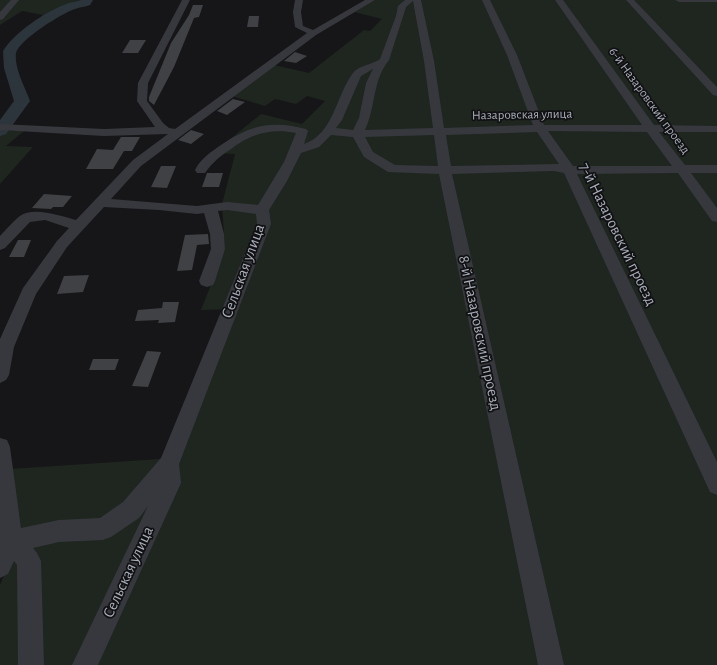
<svg xmlns="http://www.w3.org/2000/svg" width="717" height="665" font-family="'Alegreya Sans',sans-serif">
  <style>
    .green { fill: #1e261f }
    .lines { fill: none; stroke-linecap: round; stroke-linejoin: round }
    .river { fill: #2c353c; fill-rule: evenodd }
    .building { fill: #404145 }
    .minor { fill: #37383d; fill-rule: evenodd }
    .labels { text-anchor: middle; dominant-baseline: central; stroke-width: 3.5; stroke-linejoin: round; paint-order: stroke }
    .far-street-label { font-size: 13px; fill: #a8adb8; stroke: #111113 }
    .street-label { font-size: 16px; fill: #a8adb8; stroke: #111113 }
  </style>
  <rect width="100%" height="100%" fill="#161618"/>
  <!-- green -->
  <path class="green" d="M0 0H93C86 8 75 6 66 9 60 12 57 19 51 22 46 24 40 24 35 22L43 15 22 11 0 25Z
    M375 0H717V665H0V585L22 532 10 469 160 459 181 451 233 309 201 310 225 249 222 204 235 154 213 153 261 114 302 124 325 101 307 96 296 104 275 99 265 106 232 96 274 65 309 73 364 30 370 31 382 19 354 12Z
    M0 130 24 131 6 146 33 147 0 184Z"/>
  <g class="lines">
    <!-- river -->
    <path class="river" d="M81 0H93L90 5C85 7 80 7 75 9 62 13 19 40 16 53 14 68 25 87 30 101L6 134 0 136V120L14 101 4 68 3 51C15 32 45 12 66 4 71 2 77 2 81 0Z"/>
  </g>
  <!-- building -->
  <path class="building" d="M193 5H203L199 17 194 18 174 67 154 105 149 101V97L171 43 189 15Z
    M249 16H259L258 27H247Z
    M130 40H146L138 53H122Z
    M295 52 307 56 296 63 284 61Z
    M233 99 245 102 227 115 217 111Z
    M191 130 204 134 191 144 178 140Z
    M121 137H140L132 151H124L113 169H86L97 149 113 150Z
    M161 166H176L167 188 151 187Z
    M207 173H223L219 187H202Z
    M44 194 72 196 63 207H53L51 209 32 208Z
    M208 234 209 244 197 245 192 270 177 271 185 235Z
    M18 240H31L24 257H9Z
    M89 275 83 292 57 294 64 276Z
    M163 302H179L175 322 158 323 159 320 135 321 138 310 162 308Z
    M147 351 161 352 148 387 132 386Z
    M93 359H119L115 370H89Z"/>
  <g class="lines">
    <!-- minor -->
    <path class="minor" d="M11 0H19L3 19 0 20V12Z
      M182 0H190L148 83 147 101 163 123 169 128 175 129 307 33 295 27 293 12 295 0H303L301 12 303 26 313 30 365 0H375L316 35 141 166 111 199 197 206 227 202 258 205 284 162 296 133C270 128 251 134 231 149 220 156 213 162 205 173H197L195 170C201 158 211 152 221 145 250 125 272 120 306 129L308 131 304 144C334 134 336 95 353 73 359 65 372 65 380 59L396 16 398 6 405 0H421L434 61 444 128 533 125 507 55 482 0H490L517 55 544 125H642L555 0H563L654 125 717 126V132H659L685 165H717V173H691L717 208V222L712 221 678 173 577 174 717 462V495L710 492 564 173 554 171 452 174 564 665H538L439 174 388 172 364 157 353 137 331 135 319 147 301 153 287 181 269 210 271 224 179 464 181 483 98 665H72L148 506 139 518 111 537 103 540 59 542 33 548 37 553 41 561 44 665H18L17 565 14 561 8 574 0 578V438L7 440 10 447 21 528 59 520 100 518 123 502 161 458 257 224 256 214 227 210 218 211 224 234 225 249 215 281 213 285 207 287 201 285 199 281 211 249 210 234 204 213 197 214 159 210 104 207 67 247 36 294 14 347 9 375 6 380 0 383V339L23 288 57 241 69 228 45 220 30 222 5 248 0 250V236C6 230 13 221 20 216 33 206 62 216 76 220L133 160 168 134 104 136 0 130V124L104 129 155 127 137 101 138 83ZM413 1 424 61 433 128 365 130C376 107 372 81 389 60L406 7ZM373 69 366 83 359 118 353 130 336 128 342 120 361 76ZM548 131 647 132 672 166H573ZM537 132 559 164 451 166 446 135ZM434 135 438 166 395 165 373 152 365 137Z
      M626 0H634L717 87V96L713 95Z
      M675 0H717V2H679Z"/>
  </g>
  <g class="labels">
    <!-- far-street labels -->
    <g class="far-street-label">
      <text transform="translate(649 101) rotate(54)">6-й Назаровский проезд</text>
      <text transform="translate(522 115) rotate(-1)">Назаровская улица</text>
    </g>
    <!-- street labels -->
    <g class="street-label">
      <text transform="translate(618 234) rotate(64)">7-й Назаровский проезд</text>
      <text transform="translate(243 271) rotate(-70)">Сельская улица</text>
      <text transform="translate(480 333) rotate(78)">8-й Назаровский проезд</text>
      <text transform="translate(128 572) rotate(-65)">Сельская улица</text>
    </g>
  </g>
</svg>
